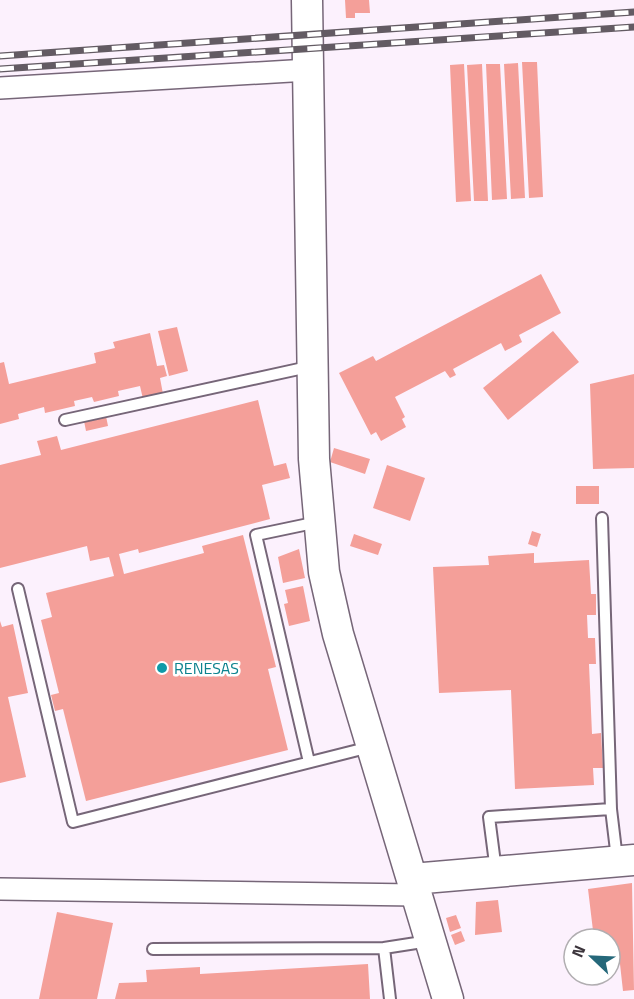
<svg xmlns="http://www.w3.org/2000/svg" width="634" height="999" font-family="'Titillium Web',sans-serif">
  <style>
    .building { fill: #f49f99 }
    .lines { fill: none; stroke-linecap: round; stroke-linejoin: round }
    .lane-casing { stroke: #766678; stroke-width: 14 }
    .street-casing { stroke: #766678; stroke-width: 24 }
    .secondary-casing { stroke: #766678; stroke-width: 33 }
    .lane { stroke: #fff; stroke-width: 10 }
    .street { stroke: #fff; stroke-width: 21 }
    .secondary { stroke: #fff; stroke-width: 30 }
    .rail-casing { stroke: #635b63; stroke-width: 7 }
    .rail { stroke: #fff; stroke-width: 4.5; stroke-dasharray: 14; stroke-linecap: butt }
    .culture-dot { fill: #0f9aa8; stroke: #fff; stroke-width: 2 }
    .labels { text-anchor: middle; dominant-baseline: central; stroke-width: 5; stroke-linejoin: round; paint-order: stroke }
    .culture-label { font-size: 16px; fill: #0d838f; stroke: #fff; text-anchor: start }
  </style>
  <rect width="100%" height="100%" fill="#fcf1fd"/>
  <!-- building -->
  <path class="building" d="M345 0H369L370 13H355V18H346Z
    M522 62H537L543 197 529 198Z
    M518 63 525 198 511 199 504 64Z
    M464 64 471 201 456 202 450 65Z
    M482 64 488 201H474L467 65Z
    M486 64H500L507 199 492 200Z
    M541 274 561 313 519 335 522 342 505 351 501 343 453 369 456 375 450 378 445 371 395 397 405 417 402 419 406 427 381 441 376 432 371 435 339 373 373 356 376 361Z
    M177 327 188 371 169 376 158 331Z
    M553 331 579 362 508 420 483 388Z
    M150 333 157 366 164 365 167 376 160 378 163 394 143 399 140 386 118 391 119 396 94 402 92 397 74 401 75 406 45 413 44 407 18 414 19 419 0 424V363L4 362 9 384 96 363 94 353 115 348 113 342Z
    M634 374V468L593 469 590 384Z
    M258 400 274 466 286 463 290 478 262 485 270 519 139 553 138 549 119 554 124 574 204 553 202 546 243 535 276 667 268 669 288 750 86 801 63 709 55 711 51 695 59 693 41 620 52 617 46 593 114 576 109 557 90 561 87 546 0 568V465L41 455 37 441 57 436 61 450Z
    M106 416 108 426 86 431 84 421Z
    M334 448 370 459 365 474 330 462Z
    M387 465 425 478 410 521 373 508Z
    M576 486H599V504H576Z
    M532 531 541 534 537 547 528 544Z
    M354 534 382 544 378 555 350 546Z
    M299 549 305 578 283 583 278 557Z
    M534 553V563L589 560 591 594H596V615H587L588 638H595L596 664H589L592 734 601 733 603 768H593L594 785 515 789 511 690 439 693 433 567 489 565 488 556Z
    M303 586 310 621 289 626 284 604 288 603 285 590Z
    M0 621 2 627 13 624 28 693 8 697 26 777 0 783Z
    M632 883 634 990 623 991 619 955 610 956V939H594L588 889Z
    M498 900 502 932 475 935 476 902Z
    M57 912 113 923 97 999H39Z
    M456 915 461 928 450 932 446 918Z
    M461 931 465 941 455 945 451 935Z
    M368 964 370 999H115L119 983 147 982 146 970 200 967V974Z"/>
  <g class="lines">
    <!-- lane casing -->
    <g class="lane-casing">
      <path id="lane" d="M65 420 299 369 310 370
        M602 518 611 809
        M18 589 73 822 370 747
        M309 762 256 535 318 522
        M496 871 489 817 611 809 617 859
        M384 948 429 941
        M153 949 384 948 390 999"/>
    </g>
    <!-- street casing -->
    <g class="street-casing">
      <path id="street" d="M0 88 308 70
        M0 889 416 895"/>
    </g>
    <!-- secondary casing -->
    <g class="secondary-casing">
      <path id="secondary" d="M307 0 314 459 324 572 338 634 448 999
        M412 879 634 860"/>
    </g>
    <!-- lane -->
    <use href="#lane" class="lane"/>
    <!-- street -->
    <use href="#street" class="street"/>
    <!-- secondary -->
    <use href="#secondary" class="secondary"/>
    <!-- rail casing -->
    <g class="rail-casing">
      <path id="rail" d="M0 56 634 12
        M0 69 634 27"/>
    </g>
    <!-- rail -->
    <use href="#rail" class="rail"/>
  </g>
  <!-- markers -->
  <circle class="culture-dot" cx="162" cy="668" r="6"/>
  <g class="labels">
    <!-- culture labels -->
    <g class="culture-label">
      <text x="174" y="668">RENESAS</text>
    </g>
  </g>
  <!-- north arrow -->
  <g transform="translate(592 957) rotate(293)"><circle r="28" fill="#ffffff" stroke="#b1aeb1" stroke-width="1.5"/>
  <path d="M0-4.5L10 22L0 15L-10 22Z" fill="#25687a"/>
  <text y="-9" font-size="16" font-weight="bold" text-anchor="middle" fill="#3c353c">N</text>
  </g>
</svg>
